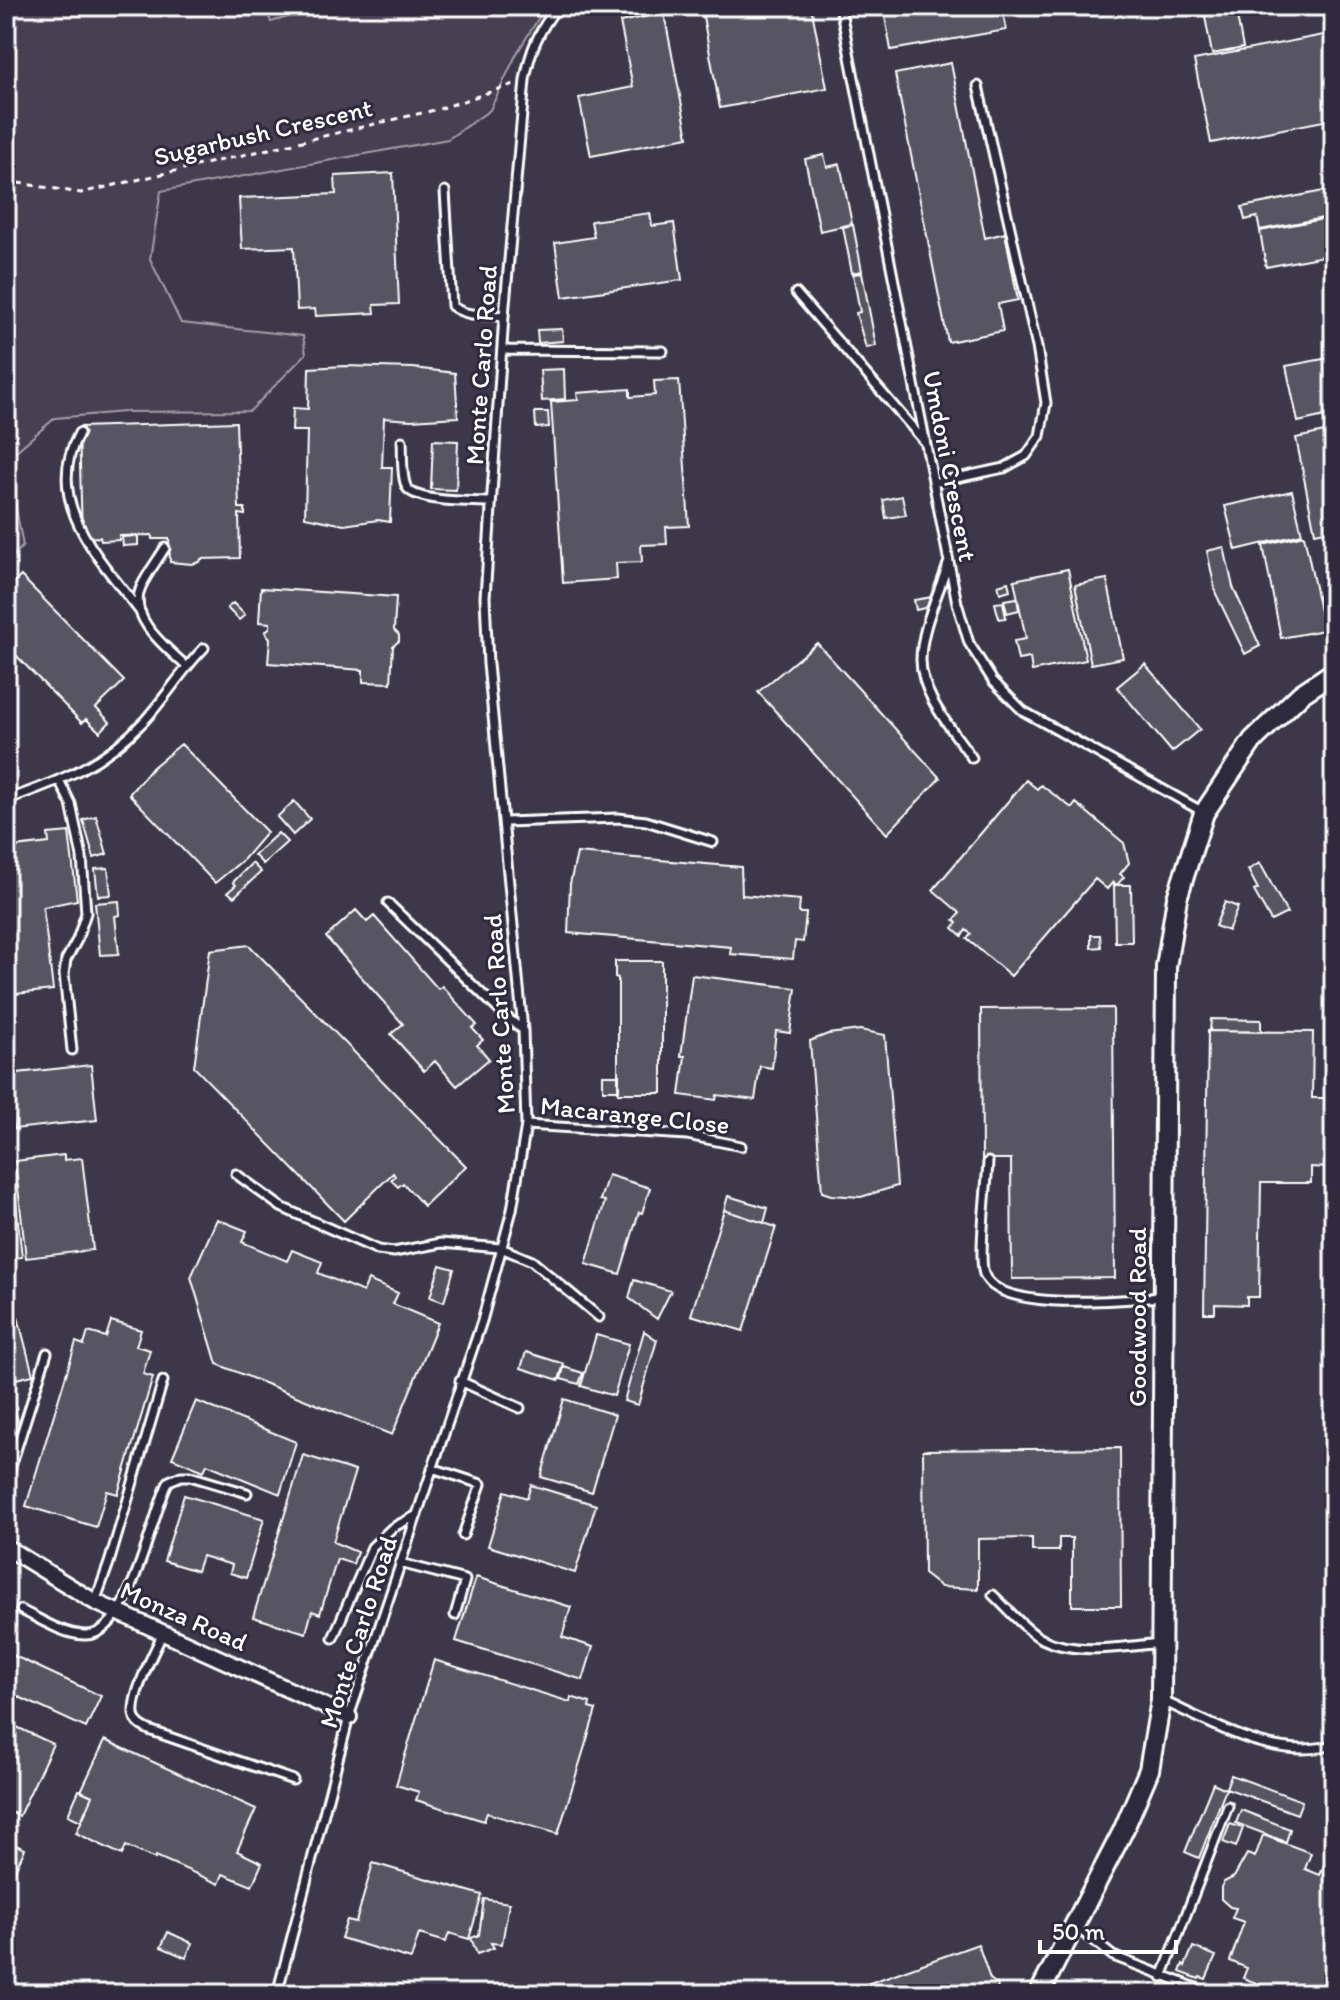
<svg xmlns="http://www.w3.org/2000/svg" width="1340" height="2000" font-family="Itim,sans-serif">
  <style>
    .built { fill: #3c3749 }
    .green { fill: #464152; stroke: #a2a0a8; stroke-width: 2 }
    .building { fill: #595564; stroke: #fff; stroke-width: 2 }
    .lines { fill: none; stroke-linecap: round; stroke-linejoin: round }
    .service-casing { stroke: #fff; stroke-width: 13 }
    .minor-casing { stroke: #fff; stroke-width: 20 }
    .tertiary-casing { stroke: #fff; stroke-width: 24 }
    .path { stroke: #fff; stroke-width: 3; stroke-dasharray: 6 6; stroke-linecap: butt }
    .service { stroke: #2f2a3d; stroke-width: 7 }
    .minor { stroke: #2f2a3d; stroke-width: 14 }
    .tertiary { stroke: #2f2a3d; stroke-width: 18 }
    .labels { text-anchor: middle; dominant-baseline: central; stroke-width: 6; stroke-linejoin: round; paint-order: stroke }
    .street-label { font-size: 26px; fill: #fff; stroke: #2f2a3d }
  </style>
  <rect width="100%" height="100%" fill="#2f2a3d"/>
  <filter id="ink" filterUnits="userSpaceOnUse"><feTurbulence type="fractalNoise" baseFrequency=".0125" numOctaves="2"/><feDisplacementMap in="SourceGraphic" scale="16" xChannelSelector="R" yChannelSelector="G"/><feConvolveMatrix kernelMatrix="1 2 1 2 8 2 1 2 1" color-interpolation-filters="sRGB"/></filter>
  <g filter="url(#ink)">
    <!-- built -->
    <path class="built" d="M6 6H1334V1994H6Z"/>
    <!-- green -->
    <path class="green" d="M6 6H265L271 22 324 6H546L517 53 490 110 448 139 161 191 150 259 181 323 303 336 306 354 250 411 124 412 55 418 7 459 23 546 6 564Z"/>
    <!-- building -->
    <path class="building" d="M730 6H811L827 88 720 108 702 11Z
      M883 6H1002L1006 30 891 50Z
      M1203 6H1235L1243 48 1212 54Z
      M664 13 688 137 591 156 579 98 633 87 620 22Z
      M1334 33V119L1211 143 1194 60Z
      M951 63 985 238 1005 233 1018 300 998 304 1003 331 948 342 895 74Z
      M824 155 827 167 840 164 852 224 820 231 805 159Z
      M393 173 399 304 374 305 375 313 316 316 315 309 297 310 294 247 242 249 239 198 336 194 335 176Z
      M1334 189V216L1260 230 1257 217 1245 220 1242 207Z
      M650 213 652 226 674 223 682 280 563 297 555 243 594 237 591 221Z
      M1334 217V254L1266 267 1260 231Z
      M853 225 862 271 852 273 843 227Z
      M862 273 876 346 866 348 856 313 860 312 853 274Z
      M562 329 563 341 538 343 537 330Z
      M1334 357V414L1298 422 1286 366Z
      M345 366 413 368 455 373 458 417 411 420 384 418 382 467H392L390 522 378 520 344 525 305 517 307 431H292L293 408 308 409 309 368Z
      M564 369 565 399 542 401 540 370Z
      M679 380 689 526 666 527 667 544 641 545 642 562 616 563 617 579 563 583 551 402 578 400 577 393 630 389V397L655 395 654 381Z
      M535 412H548L549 427 536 428Z
      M236 422 239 508H245V515L239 514 240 558 201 559 200 562 192 564 170 562 169 539H152V535L119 536V540L101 541 100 537 82 538 79 427Z
      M1334 430V529L1315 533 1296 438Z
      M433 440 458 441 456 490 431 489Z
      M1292 491 1302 534 1236 550 1225 506Z
      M902 496 906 515 886 518 883 500Z
      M1304 535 1324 630 1281 638 1263 545Z
      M138 536V545L123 546 122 537Z
      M1224 547 1233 587 1260 646 1245 654 1216 594 1207 551Z
      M1068 569 1086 660 1032 671 1030 658 1018 660 1014 641 1026 639 1014 580Z
      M21 576 124 681 96 708 110 722 100 732 86 719 82 723 6 645V590Z
      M1107 579 1123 658 1091 664 1075 585Z
      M1008 582 1010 590 1000 593 998 585Z
      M261 588 396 597 394 630 399 635V641L393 646 391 683 363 682V670L268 663 270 638 265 632 270 627V623L259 622Z
      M932 597 933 606 916 610 914 600Z
      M1017 598 1019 610 1007 613 1004 600Z
      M1003 602 1006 618 999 619 995 603Z
      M233 603 245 615 239 620 227 608Z
      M817 643 940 778 887 834 758 692Z
      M1145 664 1200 729 1172 752 1117 687Z
      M181 744 267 832 244 859 215 883 129 794 153 767Z
      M1026 780 1037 789 1041 785 1072 808 1076 803 1124 843 1129 863 1120 874 1124 877 1117 885 1113 882 1107 889 1095 879 1011 976 967 939 971 934 966 930 962 936 953 928 957 923 954 920 960 913 933 890Z
      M294 801 310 819 293 835 277 817Z
      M96 816 107 854 94 858 83 820Z
      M69 832 77 900 43 907 53 990 6 995V848L49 843 48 834Z
      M278 833 287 842 263 864 254 855Z
      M577 853 741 867 742 895 800 900 799 913H806L803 942 795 941 793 959 730 954 731 947 568 933 570 884Z
      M252 863 261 872 234 897 228 892 236 885 233 882Z
      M1260 863 1287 913 1271 921 1254 891 1258 889 1248 870Z
      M108 868 111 895 98 896 95 869Z
      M1114 885H1131L1132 942H1115Z
      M119 901 120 915 115 916 119 954 100 955 95 903Z
      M1225 902 1238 907 1228 931 1215 926Z
      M356 910 367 922 374 916 438 989 442 986 477 1025 472 1028 483 1040 477 1045 489 1059 457 1086 435 1061 424 1071 391 1034 403 1024 326 937Z
      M1091 935H1100L1101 947 1091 948Z
      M249 945 466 1166 424 1206 403 1183 398 1187 391 1180 395 1176 393 1173 344 1221 194 1067 210 950Z
      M615 961H662V1093H618V978L615 977Z
      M692 975 796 988 790 1033 776 1031 772 1068 760 1066 755 1100 717 1095 716 1100 680 1095 685 1056H681Z
      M1113 1008 1115 1278 1012 1279 1011 1159H982L981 1009Z
      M1211 1019 1261 1020V1032L1210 1031Z
      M860 1030 885 1035 897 1186 861 1197 831 1195 822 1192 810 1041 828 1034Z
      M1208 1031 1313 1032 1312 1098H1334L1330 1168 1311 1167V1183H1261L1259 1297H1247V1305L1215 1304V1313H1204Z
      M91 1065 97 1120 14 1129 8 1074Z
      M603 1075H619V1090H603Z
      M64 1155V1160L82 1158 93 1250 26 1258 15 1161Z
      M11 1158 22 1257 6 1259V1159Z
      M608 1175 650 1188 642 1213 639 1212 620 1274 586 1264 605 1201 600 1200Z
      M728 1196 768 1208 764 1223 724 1210Z
      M724 1210 776 1227 743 1331 691 1315Z
      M217 1219 247 1231 242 1242 287 1261 292 1250 322 1262 318 1273 363 1292 368 1280 398 1293 393 1304 438 1323 392 1435 217 1364 191 1277Z
      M440 1265 454 1269 444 1302 430 1297Z
      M634 1280 671 1291 657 1319 629 1298Z
      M18 1317 33 1375 7 1381 20 1429 9 1432 11 1438 6 1440V1320Z
      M111 1321 141 1330 136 1346 150 1350 143 1374 153 1377 118 1494 107 1491 96 1527 26 1506 76 1342 84 1345 88 1332 106 1337Z
      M644 1331 657 1340 638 1405 624 1401Z
      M596 1335 629 1344 614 1396 581 1386Z
      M526 1352 564 1364 559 1380 521 1368Z
      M564 1367 583 1373 579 1384 561 1379Z
      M564 1399 615 1415 592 1492 541 1477Z
      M196 1401 296 1442 280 1494 207 1464 204 1471 172 1458Z
      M1120 1448 1121 1606H1072V1538H1059V1551H1032V1538L978 1539V1589L941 1587 924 1574 923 1450Z
      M303 1455 355 1471 333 1542 357 1552 353 1564 337 1559 320 1614 312 1611 306 1633 253 1617Z
      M531 1485 596 1505 575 1573 488 1546 505 1491 527 1498Z
      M184 1495 264 1519 246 1578 230 1573 232 1565 202 1556 197 1571 164 1561Z
      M476 1577 571 1607 562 1637 593 1647 583 1680 456 1641Z
      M6 1652 101 1696 86 1728 6 1691Z
      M434 1660 570 1702 571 1697 590 1703 589 1708 596 1710 558 1834 487 1813 484 1821 416 1800 419 1792 396 1785Z
      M6 1722 53 1744 19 1816 6 1810Z
      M105 1740 256 1809 237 1851 262 1863 252 1886 223 1874 219 1884 156 1856 155 1859 126 1846 122 1855 76 1833 93 1796 81 1791Z
      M1231 1775 1302 1801 1297 1814 1226 1788Z
      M1213 1783 1226 1789 1199 1858 1185 1852Z
      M79 1790 92 1796 81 1821 68 1815Z
      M1241 1810 1290 1829 1286 1842 1236 1823Z
      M1230 1824 1243 1828 1236 1847 1223 1842Z
      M1263 1835 1311 1853 1305 1869 1320 1875 1324 1865 1334 1869V1994H1285L1243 1978 1247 1968 1230 1961 1244 1922 1232 1918 1236 1908 1230 1907 1221 1899V1887L1224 1882 1234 1877 1247 1854 1255 1857Z
      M6 1841 25 1849 8 1885 6 1884Z
      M373 1863 482 1895 469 1939 449 1933 446 1942 419 1934 411 1959 341 1938 347 1920 356 1922Z
      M484 1899 509 1903 502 1944 491 1943 494 1948 477 1954 471 1938 479 1935Z
      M168 1932 192 1943 186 1958 161 1947Z
      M978 1944 990 1979 998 1985 996 1994H839Z
      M1193 1947 1216 1956 1206 1979 1200 1977 1199 1979 1180 1972 1183 1964 1185 1966Z"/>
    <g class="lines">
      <!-- service casing -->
      <g class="service-casing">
        <path id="service" d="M840 6 957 603 969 643 993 681 1023 711 1203 812
          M445 191 452 306C466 317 487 315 504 316
          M796 293 924 441
          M503 350 663 351
          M79 433C41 503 102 561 141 613
          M402 441C403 454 401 474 406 486 413 503 474 501 491 502
          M933 483 1004 468 1026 456 1040 436 1046 403 1037 347 978 86
          M165 548C157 561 147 574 141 587 127 618 167 648 186 666
          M948 564C939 593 921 628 921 660 921 696 953 730 972 758
          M60 782 71 804 82 857 86 913 77 940 66 960 64 974 72 1050
          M6 800C60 781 105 764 145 720 166 697 182 670 204 648
          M505 822 618 818 646 821 713 842
          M388 903 505 1016 523 1030
          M526 1125 687 1135 741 1146
          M988 1162C987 1184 978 1258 984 1274 999 1314 1126 1299 1162 1297
          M236 1174 281 1207 378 1250 394 1252 441 1243 501 1248 532 1261 599 1317
          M460 1381 520 1408
          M432 1468 481 1484 463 1535
          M6 1482 47 1353
          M400 1563 465 1580 455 1615
          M993 1595C1008 1609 1023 1628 1040 1638 1075 1656 1122 1647 1159 1643
          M95 1602 109 1563 163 1381
          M21 1610C40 1619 62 1634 84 1635 130 1639 151 1514 169 1481L181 1476H190L247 1493
          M163 1633C155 1650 128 1700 135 1718 137 1724 143 1727 149 1730L293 1780
          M333 1638 372 1547 392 1528 417 1515
          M1163 1701C1216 1725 1274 1761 1334 1745
          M1075 1926 1113 1956 1212 1994
          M1162 1977 1228 1806
          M277 1994 349 1717 482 1321 512 1210 526 1125 523 1030 488 664 485 597 504 316 525 80C530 50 539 30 558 6"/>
      </g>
      <!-- minor casing -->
      <g class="minor-casing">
        <path id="minor" d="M6 1547 95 1602 349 1717"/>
      </g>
      <!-- tertiary casing -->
      <g class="tertiary-casing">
        <path id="tertiary" d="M1039 1994 1123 1831 1149 1770 1161 1700 1166 967 1177 898 1204 813 1253 740 1301 694 1334 672"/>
      </g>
      <!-- path -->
      <path class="path" d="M6 181 81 193 439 109 514 84"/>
      <!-- service -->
      <use href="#service" class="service"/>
      <!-- minor -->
      <use href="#minor" class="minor"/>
      <!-- tertiary -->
      <use href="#tertiary" class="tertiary"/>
    </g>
  </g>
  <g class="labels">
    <!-- street labels -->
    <g class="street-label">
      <text transform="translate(263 132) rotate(-13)">Sugarbush Crescent</text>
      <text transform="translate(481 365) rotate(-86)">Monte Carlo Road</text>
      <text transform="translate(950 466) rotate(79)">Umdoni Crescent</text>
      <text transform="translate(499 1014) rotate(-94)">Monte Carlo Road</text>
      <text transform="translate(635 1115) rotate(6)">Macarange Close</text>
      <text transform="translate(1137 1317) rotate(-90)">Goodwood Road</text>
      <text transform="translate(184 1616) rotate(24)">Monza Road</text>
      <text transform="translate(358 1632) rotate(-72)">Monte Carlo Road</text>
    </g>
  </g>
  <!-- margin -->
  <rect width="1340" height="2000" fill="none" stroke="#2f2a3d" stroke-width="32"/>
  <rect x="16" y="16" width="1308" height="1968" fill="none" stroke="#fff" stroke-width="3" filter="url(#ink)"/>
  <!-- scale -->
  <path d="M1040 1940v12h136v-12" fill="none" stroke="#ffffff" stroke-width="4"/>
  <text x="1052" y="1940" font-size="24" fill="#ffffff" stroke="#2f2a3d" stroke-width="6" paint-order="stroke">50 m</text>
</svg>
